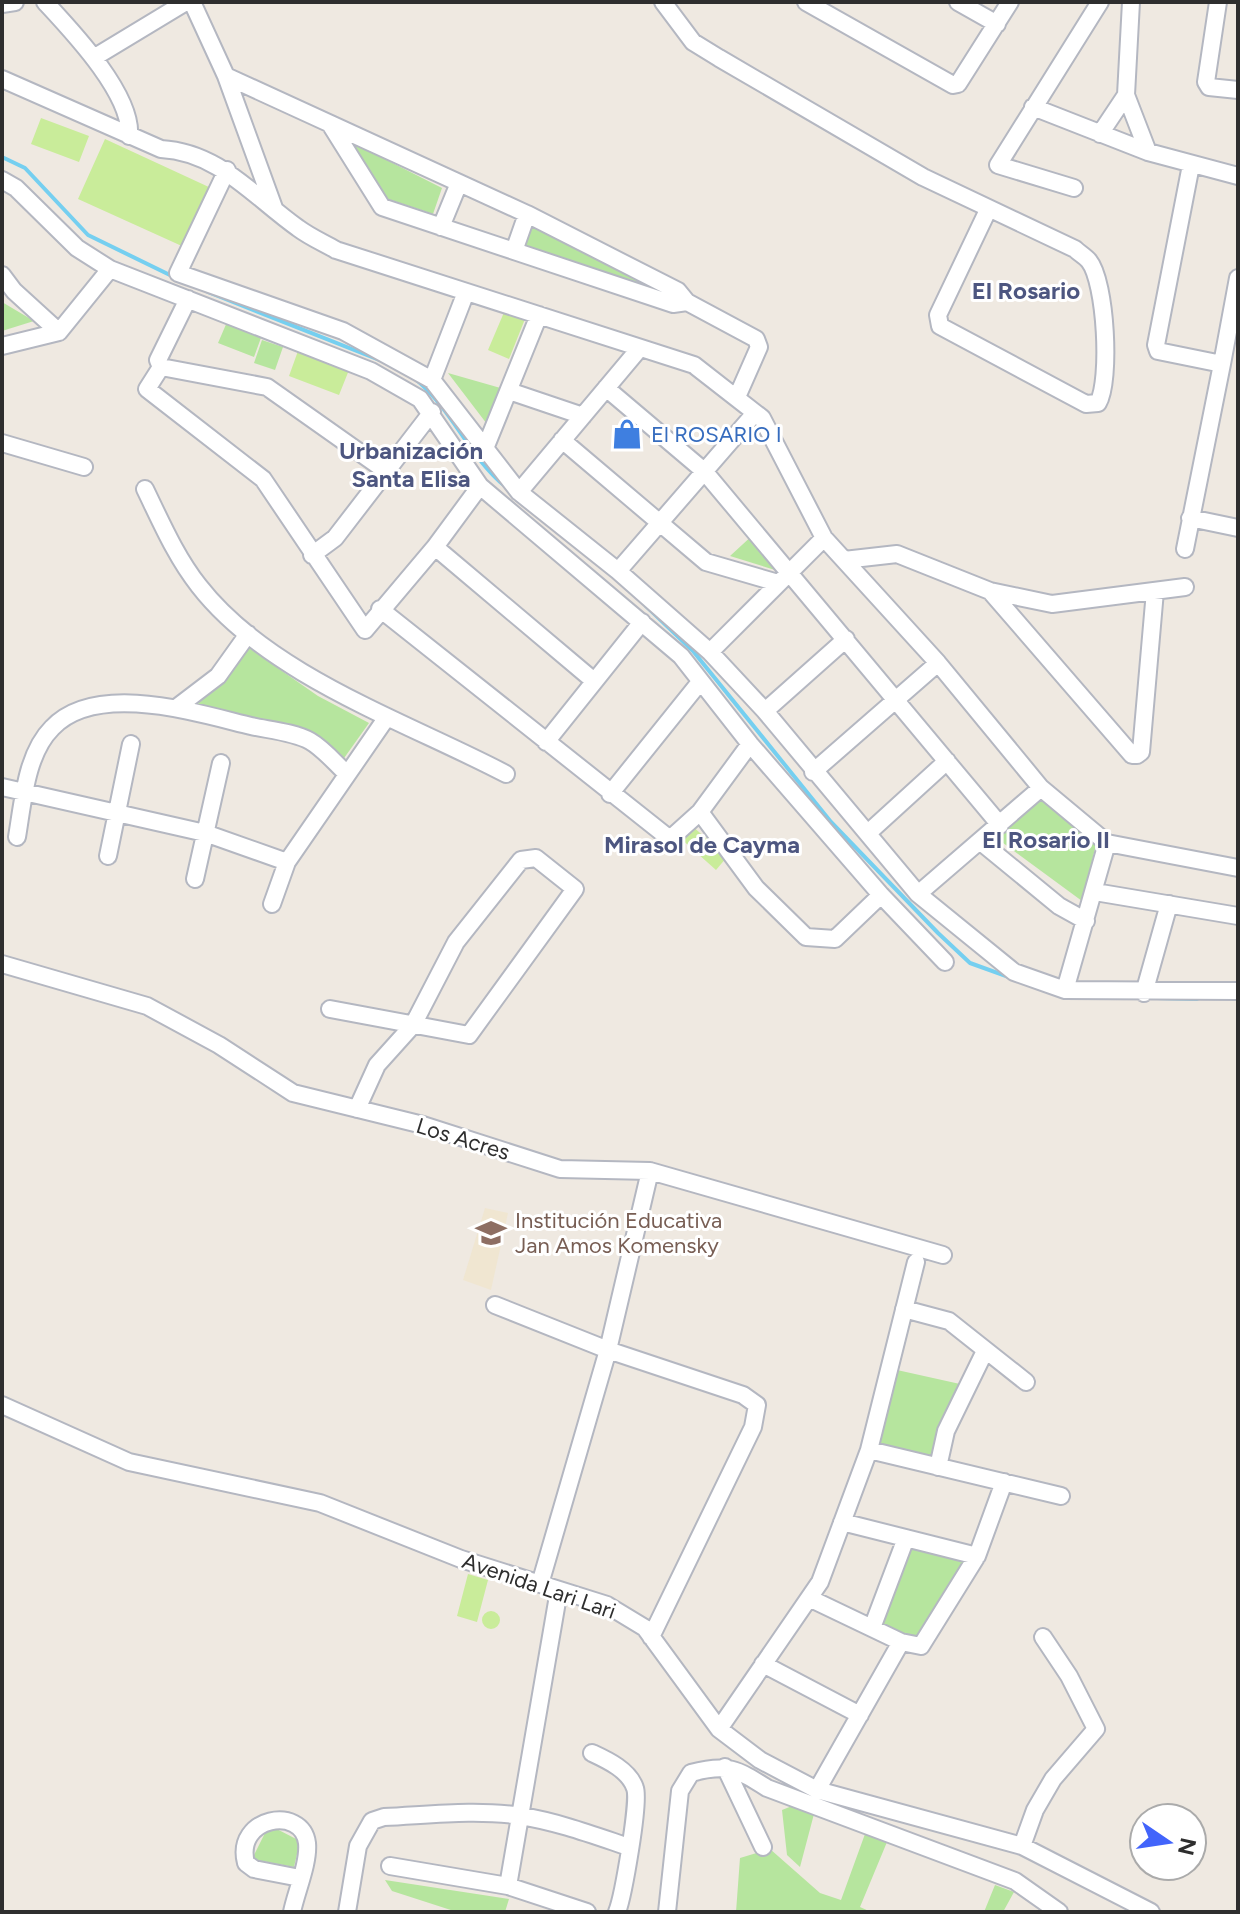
<svg xmlns="http://www.w3.org/2000/svg" width="1240" height="1914" font-family="Figtree,sans-serif">
  <style>
    .education { fill: #f0e6d1 }
    .green { fill: #b6e59e }
    .pitch { fill: #c9ec9a }
    .lines { fill: none; stroke-linecap: round; stroke-linejoin: round }
    .stream { stroke: #75cff0; stroke-width: 4 }
    .minor-casing { stroke: #b4b7c1; stroke-width: 20 }
    .minor { stroke: #fff; stroke-width: 16 }
    .labels { text-anchor: middle; dominant-baseline: central; stroke-width: 6; stroke-linejoin: round; paint-order: stroke }
    .shop-label { font-size: 22px; fill: #366cbe; stroke: #fff; text-anchor: start }
    .street-label { font-size: 22px; fill: #2e2e2e; stroke: #fff }
    .education-label { font-size: 22px; fill: #785e54; stroke: #fff; text-anchor: start }
    .neighbourhood-label { font-size: 24px; font-weight: bold; fill: #4d5680; stroke: #fff }
  </style>
  <rect width="100%" height="100%" fill="#efe9e1"/>
  <!-- education -->
  <path class="education" d="M485 1208 508 1213 491 1290 463 1280Z"/>
  <!-- green -->
  <path class="green" d="M345 139 442 188 433 214 385 198Z
    M529 222 671 293 518 245Z
    M2 302 34 321 2 331Z
    M227 322 262 335 254 357 218 343Z
    M262 340 283 347 275 370 254 363Z
    M448 373 504 389 490 428Z
    M755 533 780 567 775 570 730 556Z
    M249 648 318 696 369 723 342 761 318 736 196 703 223 684Z
    M1036 795 1097 841 1082 901 991 834Z
    M897 1370 960 1384 934 1459 876 1445Z
    M909 1548 966 1561 918 1639 880 1624Z
    M792 1806 814 1814 800 1867 787 1855 782 1810Z
    M269 1825 300 1841 294 1867 252 1859Z
    M865 1834 887 1842 860 1907 871 1912H736L740 1858 770 1849 820 1893 841 1900Z
    M385 1880 509 1899 505 1912H457L392 1891Z
    M995 1885 1014 1892 1003 1912H984Z"/>
  <!-- pitch -->
  <path class="pitch" d="M41 118 89 136 79 162 31 144Z
    M105 139 211 188 184 247 78 199Z
    M505 310 525 319 509 359 488 350Z
    M298 351 349 370 339 395 289 376Z
    M690 824 727 857 716 870 679 837Z
    M468 1574 488 1580 477 1622 457 1616Z
    M482 1620a9 9 0 1 1 18 0a9 9 0 1 1-18 0Z"/>
  <g class="lines">
    <!-- stream -->
    <path class="stream" d="M2 157 25 168 88 235 174 277
      M208 292 382 361
      M414 378C452 408 468 456 506 487
      M646 606 693 651 831 822 938 933 970 963 1061 996
      M1157 998 1197 999"/>
    <!-- minor casing -->
    <g class="minor-casing">
      <path id="minor" d="M45 2C72 31 133 95 129 136
        M192 2 226 76 274 208
        M663 2 693 42 719 58 923 177 1075 249C1079 253 1086 257 1089 261 1106 282 1111 381 1098 403L1086 404 940 326 938 315 988 210
        M806 2 953 85 958 84 1010 2
        M958 2 997 24
        M1131 2 1126 95 1148 152
        M1218 2 1206 82 1209 87 1238 90
        M2 4 15 2
        M95 57 186 2
        M226 76 527 214 678 291 687 302 756 339 759 347 737 397
        M2 79 161 149C219 152 254 197 298 228 310 237 324 243 336 250L694 365 762 418 824 538 938 663 1041 788 1107 843 1238 868
        M1033 107 1148 152 1238 176
        M330 124 382 207 673 304 687 302
        M1100 134 1126 95
        M1191 165 1156 345 1158 351 1222 364 1238 278
        M227 170 178 273 343 331 432 380 519 492 618 571 710 652 765 711 918 894 1014 972 1065 990 1238 991
        M2 180 16 188 77 248 110 269 371 371 420 399 480 486 681 656 750 744 881 895 945 962
        M1074 188 998 165 1100 2
        M441 227 459 183
        M514 251 527 214
        M2 275 14 291 59 332
        M188 299 158 360 161 367 147 389 263 479 365 630 435 547 480 486
        M2 346 59 332 110 269
        M161 367 267 387 386 471
        M432 380 466 292
        M606 388 704 471 1000 825
        M509 391 583 416
        M562 440 706 562 778 583
        M2 443 84 467
        M484 451 539 315
        M145 489C161 522 176 557 199 586 269 676 407 722 506 774
        M519 492 639 349
        M1190 518 1238 528
        M435 547 594 681
        M1185 549 1222 364
        M312 555 335 538 432 412
        M844 560 897 554 990 591 1052 604 1185 587
        M618 571 755 413
        M990 591 1132 755H1137L1141 752 1155 591
        M380 609 670 839 700 812 750 744
        M710 652 824 538
        M176 708 218 676 248 634
        M765 711 846 639
        M546 742 642 622
        M813 772 938 663
        M2 787 205 833 287 862 387 717
        M610 794 700 682
        M700 812 756 888 806 937 835 939 881 895
        M868 833 947 761
        M17 837C23 802 26 754 52 728 96 681 197 713 251 726 269 730 294 732 310 741 324 749 336 764 347 774
        M981 842 1059 906 1086 921
        M108 856 131 744
        M195 879 221 763
        M1095 892 1238 916
        M918 894 1041 788
        M272 904 287 862
        M2 964 147 1006 219 1045 293 1093 423 1125 560 1169 650 1171 943 1255
        M1065 990 1107 843
        M1144 993 1169 904
        M330 1009 469 1035 575 889 536 858 521 860 456 942 413 1025 377 1065 357 1109
        M495 1305 608 1350 743 1395 757 1405 753 1427 651 1637
        M904 1309 949 1321 1026 1382
        M2 1405 129 1462 320 1503 461 1559 607 1605 645 1628 719 1729 760 1760 817 1790 1022 1846 1151 1912
        M869 1450 1061 1496
        M938 1467 946 1431 985 1351
        M842 1522 977 1556
        M540 1584 608 1350 650 1171
        M809 1598 901 1642 921 1646 977 1556 1004 1482
        M872 1628 906 1538
        M763 1664 860 1715
        M719 1729 820 1582 869 1450 916 1262
        M592 1753C607 1760 629 1770 635 1788 640 1801 623 1897 617 1912
        M725 1767 763 1847
        M817 1790 901 1642
        M1022 1846 1035 1810 1053 1779 1096 1729 1069 1676 1043 1637
        M390 1866 508 1886 587 1912
        M508 1886 559 1590
        M292 1912C296 1892 309 1863 307 1843 302 1805 234 1817 246 1863L254 1869 300 1878
        M347 1912 358 1846 372 1821 384 1817C429 1815 476 1809 521 1816 558 1822 593 1835 629 1847
        M667 1912 680 1791 691 1773C727 1763 737 1769 767 1788L1015 1881 1059 1912"/>
    </g>
    <!-- minor -->
    <use href="#minor" class="minor"/>
  </g>
  <!-- icons -->
  <defs>
    <g id="shop-bare" transform="scale(2.4)"><path d="M-5-2.5h2.3a2.7 3.5 0 0 1 5.4 0H5L5.5 6h-11ZM-1.5-2.5h3a1.5 2.3 0 0 0-3 0Z" fill="#3f7fe0" stroke="#fff" stroke-width="2.5" paint-order="stroke"/></g>
    <g id="school-bare" transform="scale(2.4)"><path d="M0-5L7-2L0 1L-7-2ZM-4 1L0 2.5L4 1V4Q0 6-4 4Z" fill="#8d6e63" stroke="#fff" stroke-width="2.5" paint-order="stroke"/></g>
  </defs>
  <g fill-rule="evenodd">
    <use href="#shop-bare" x="627" y="434"/>
    <use href="#school-bare" x="491" y="1233"/>
  </g>
  <g class="labels">
    <!-- shop labels -->
    <g class="shop-label">
      <text x="651" y="434">El ROSARIO I</text>
    </g>
    <!-- street labels -->
    <g class="street-label">
      <text transform="translate(463 1139) rotate(17)">Los Acres</text>
      <text transform="translate(539 1586) rotate(19)">Avenida Lari Lari</text>
    </g>
    <!-- education labels -->
    <g class="education-label">
      <text x="515" y="1220">Institución Educativa<tspan x="515" dy="25">Jan Amos Komensky</tspan></text>
    </g>
    <!-- neighbourhood labels -->
    <g class="neighbourhood-label">
      <text x="1026" y="290">El Rosario</text>
      <text x="411" y="450">Urbanización<tspan x="411" dy="28">Santa Elisa</tspan></text>
      <text x="1046" y="839">El Rosario II</text>
      <text x="702" y="844">Mirasol de Cayma</text>
    </g>
  </g>
  <!-- border -->
  <rect width="1240" height="1914" fill="none" stroke="#2e2e2e" stroke-width="8"/>
  <!-- north arrow -->
  <g transform="translate(1168 1842) rotate(103)"><circle r="38" fill="#ffffff" stroke="#ababab" stroke-width="2"/>
  <path d="M0-6L14 30L0 20L-14 30Z" fill="#4264fb"/>
  <text y="-12" font-size="22" font-weight="bold" text-anchor="middle" fill="#2e2e2e">N</text>
  </g>
</svg>
